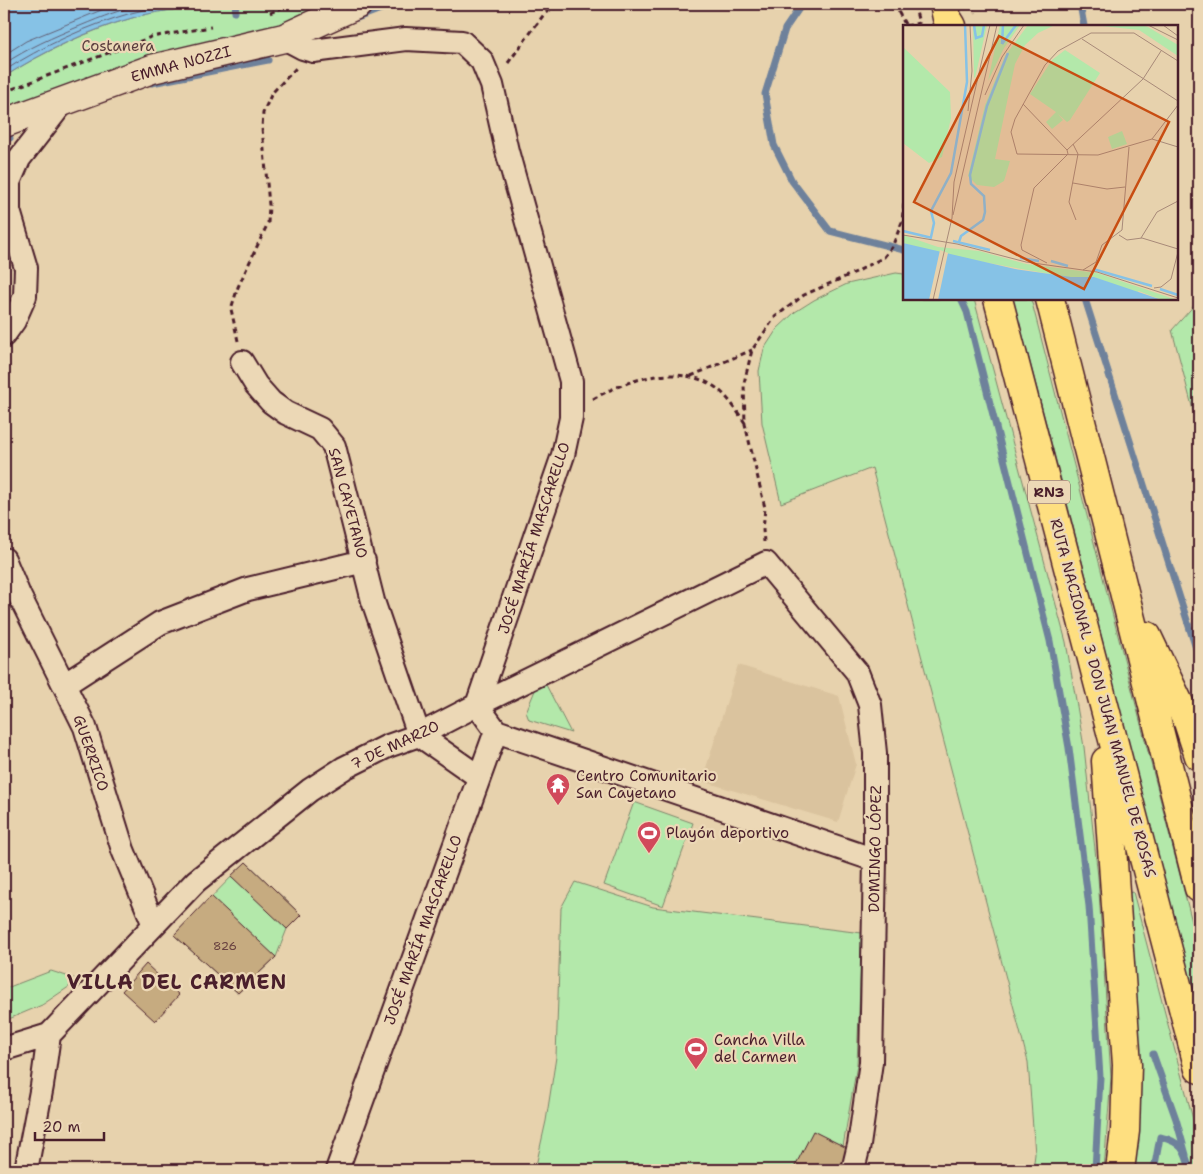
<svg xmlns="http://www.w3.org/2000/svg" width="1203" height="1174" font-family="'Shantell Sans',sans-serif">
  <style>
    .built { fill: #dac39e }
    .green { fill: #b3e8aa; stroke: #7e846a }
    .water { fill: #86c2e6; stroke: #6e819b }
    .lines { fill: none; stroke-linecap: round; stroke-linejoin: round }
    .shore { stroke: #626076; stroke-width: 1 }
    .stream { stroke: #6e819b; stroke-width: 7 }
    .building { fill: #c6ab80; stroke: #4a1f2b }
    .street-casing { stroke: #4a1f2b; stroke-width: 26 }
    .secondary-casing { stroke: #4a1f2b; stroke-width: 31 }
    .highway-casing { stroke: #4a1f2b; stroke-width: 31 }
    .path { stroke: #4a1f2b; stroke-width: 3; stroke-dasharray: 5 4; stroke-linecap: butt }
    .street { stroke: #ecd8b6; stroke-width: 22 }
    .secondary { stroke: #ecd8b6; stroke-width: 28 }
    .highway { stroke: #fedf80; stroke-width: 28 }
    .labels { text-anchor: middle; dominant-baseline: central; stroke-width: 4.5; stroke-linejoin: round; paint-order: stroke }
    .number-label { font-size: 12px; fill: #694240 }
    .shield { fill: #ecd8b6; stroke: #7b5655; stroke-width: 1 }
    .shield-label { font-size: 14px; font-weight: bold; fill: #4a1f2b }
    .park-label { font-size: 15px; fill: #5a3d3e; stroke: #ecd8b6 }
    .street-label { font-size: 15px; fill: #4a1f2b; stroke: #ecd8b6 }
    .poi-label { font-size: 15px; fill: #4a1f2b; stroke: #ecd8b6; text-anchor: start }
    .district-label { font-size: 20px; font-weight: bold; letter-spacing: 1px; fill: #4a1f2b; stroke: #ecd8b6 }
    .inset-river { fill: none; stroke: #86c2e6; stroke-width: 2.5 }
    .inset-road { fill: none; stroke: #a88a79; stroke-width: 1 }
    .view { fill: #c84d12; fill-opacity: 0.15; stroke: #c84d12; stroke-width: 2.5 }
    .inset-edge { fill: none; stroke: #4a1f2b; stroke-width: 2.5 }
  </style>
  <rect width="100%" height="100%" fill="#e7d2ad"/>
  <filter id="ink" filterUnits="userSpaceOnUse"><feTurbulence type="fractalNoise" baseFrequency=".02" numOctaves="2"/><feDisplacementMap in="SourceGraphic" scale="10" xChannelSelector="R" yChannelSelector="G"/><feConvolveMatrix kernelMatrix="1 2 1 2 8 2 1 2 1" color-interpolation-filters="sRGB"/></filter>
  <g filter="url(#ink)">
    <!-- built -->
    <path class="built" d="M738 665 839 696 856 764 838 822 702 781Z"/>
    <!-- green -->
    <path class="green" d="M212 4H331L268 33 4 111V77C43 52 88 31 132 18 158 10 186 9 212 4Z
      M896 273 904 274V299H974L1066 642 1084 747 1098 877 1111 1077 1104 1170H1033L1035 1154 1028 1062 872 468 781 503 762 423 759 371 764 349 777 329 795 312 814 300 847 284Z
      M1013 299H1031L1199 949V1018L1063 487Z
      M1199 300V433L1172 330Z
      M544 681 571 733 529 720 526 712 536 688Z
      M634 802 693 823 663 906 604 885Z
      M246 862 301 915 287 929 276 957 238 993 174 935Z
      M575 882 653 907 862 933 857 1065 839 1170H535L546 1121 556 1057 561 908Z
      M1133 892 1199 1142V1170H1133L1127 893Z
      M51 971 79 980 42 1005 4 1021V989Z"/>
    <!-- water -->
    <path class="water" d="M4 4H212C186 9 158 10 132 18 89 30 42 52 4 77Z"/>
    <g class="lines">
      <!-- shore -->
      <path class="shore" d="M4 55 26 41 116 4
        M4 64C28 48 53 37 80 26 102 17 123 8 146 4
        M4 71C42 46 87 26 131 13 148 8 167 7 184 4"/>
      <!-- stream -->
      <path class="stream" d="M802 4 785 29 765 94 774 145 792 181 830 231 904 250
        M1080 4 1084 26
        M235 12 236 4
        M357 18 394 4
        M152 83 268 60
        M4 139 10 138
        M961 299 967 312 1050 641 1069 748 1089 906 1100 1077 1095 1170
        M1085 299 1199 658
        M1153 1054 1176 1119 1186 1155
        M1154 1170 1160 1137C1182 1142 1185 1150 1190 1170"/>
    </g>
    <!-- building -->
    <path class="building" d="M1195 4H1199V35Z
      M246 862 301 915 287 929 231 876Z
      M211 896 276 957 238 993 174 935Z
      M146 964 179 995 155 1021 122 991Z
      M813 1131 849 1149 838 1170H793Z"/>
    <g class="lines">
      <!-- street casing -->
      <g class="street-casing">
        <path id="street" d="M284 38 303 48 313 51 406 39 462 42 482 61 492 85 507 151 571 381V418L563 455 477 705 496 731 337 1170
          M4 335 14 321 25 296 26 268 9 211V182L19 159 64 101
          M242 362 256 385 271 402 286 413 320 429 334 446 373 601 419 735 479 777
          M4 559 19 595 85 727 123 850 154 925
          M64 685 160 623 248 589 364 561
          M496 731 875 860
          M4 1049 49 1035 196 881 310 790 344 768 388 746 419 735 477 705 766 563 857 672 870 705 875 753V860L871 1062 859 1145 853 1170
          M26 1170 42 1086 49 1035"/>
      </g>
      <!-- secondary casing -->
      <g class="secondary-casing">
        <path id="secondary" d="M4 123 152 69 284 38 358 4"/>
      </g>
      <!-- highway casing -->
      <g class="highway-casing">
        <path id="highway" d="M944 4 947 18 952 26
          M998 299 1199 1069
          M1050 299 1199 888
          M1147 636 1188 722 1199 756
          M1106 761 1127 1065 1125 1131 1120 1170"/>
      </g>
      <!-- path -->
      <path class="path" d="M894 4 906 26
        M973 4 975 13
        M270 13 290 4
        M906 26 919 23 914 4
        M508 63 545 13 562 4
        M4 92 151 37 211 27
        M238 341 231 309 238 287 268 223 269 205 262 128 263 113 272 93 296 68
        M691 376 752 350
        M593 399C627 379 679 363 715 387 728 396 736 410 745 423
        M764 542 763 530 765 508 745 424 744 383 752 350 775 317 804 295 856 272 884 257 892 247 902 222 904 203"/>
      <!-- street -->
      <use href="#street" class="street"/>
      <!-- secondary -->
      <use href="#secondary" class="secondary"/>
      <!-- highway -->
      <use href="#highway" class="highway"/>
    </g>
  </g>
  <!-- icons -->
  <defs>
    <g id="temple-pin" transform="scale(1.25)"><path d="M0 17L-7.5 6A9.5 9.5 0 1 1 7.5 6Z" fill="#d1495b" stroke="#ecd8b6"/><path d="M0-6L5-2H3V0L6.5 2.5H4V6H1.5V3h-3V6H-4V2.5H-6.5L-3 0V-2H-5Z" fill="#fff"/></g>
    <g id="stadium-pin" transform="scale(1.25)"><path d="M0 17L-7.5 6A9.5 9.5 0 1 1 7.5 6Z" fill="#d1495b" stroke="#ecd8b6"/><path d="M0-5a6.5 5 0 1 0 0 10a6.5 5 0 1 0 0-10ZM-3.5-1.8h7v3.6h-7Z" fill="#fff"/></g>
  </defs>
  <g fill-rule="evenodd">
    <use href="#temple-pin" x="558" y="785"/>
    <use href="#stadium-pin" x="649" y="833"/>
    <use href="#stadium-pin" x="696" y="1049"/>
  </g>
  <g class="labels">
    <!-- number labels -->
    <g class="number-label">
      <text x="225" y="946">826</text>
    </g>
    <!-- shield labels -->
    <rect class="shield" x="1028" y="480.5" width="42" height="23" rx="4"/>
    <g class="shield-label">
      <text x="1049" y="492">RN3</text>
    </g>
    <!-- park labels -->
    <g class="park-label">
      <text x="118" y="46">Costanera</text>
    </g>
    <!-- street labels -->
    <g class="street-label">
      <text transform="translate(181 64) rotate(-15)">EMMA NOZZI</text>
      <text transform="translate(348 503) rotate(75)">SAN CAYETANO</text>
      <text transform="translate(534 538) rotate(-72)">JOSÉ MARÍA MASCARELLO</text>
      <text transform="translate(1103 698) rotate(75)">RUTA NACIONAL 3 DON JUAN MANUEL DE ROSAS</text>
      <text transform="translate(395 745) rotate(-25)">7 DE MARZO</text>
      <text transform="translate(91 753) rotate(71)">GUERRICO</text>
      <text transform="translate(875 849) rotate(-89)">DOMINGO LÓPEZ</text>
      <text transform="translate(423 930) rotate(-70)">JOSÉ MARÍA MASCARELLO</text>
    </g>
    <!-- poi labels -->
    <g class="poi-label">
      <text x="576" y="776">Centro Comunitario<tspan x="576" dy="17">San Cayetano</tspan></text>
      <text x="666" y="833">Playón deportivo</text>
      <text x="714" y="1040">Cancha Villa<tspan x="714" dy="17">del Carmen</tspan></text>
    </g>
    <!-- district labels -->
    <g class="district-label">
      <text x="177" y="982">VILLA DEL CARMEN</text>
    </g>
  </g>
  <!-- overview -->
  <g transform="translate(903 25)">
    <rect width="275" height="275" fill="#e7d2ad"/>
    <path d="M70 0H84L72 53 71 52ZM97 0H117L101 23 85 56ZM125 0H152L135 8 122 20 112 39 92 134 107 136 101 156 91 162 74 160 65 151 82 80 102 31ZM190 0H239L245 2 275 20V31L236 5ZM0 22 47 67 48 93 39 132 26 138 0 118ZM162 25 197 48 167 95 164 97 155 89 160 95 149 104 143 97 153 87 127 69 149 35ZM219 106 224 119 209 124 205 112ZM0 210 35 222 76 226 123 239 194 248 274 275H259L236 266 233 268 191 252H164L52 232 0 218Z" fill="#b3e8aa"/>
    <path d="M0 218 112 244 168 252H191L259 275H0Z" fill="#86c2e6"/>
    <path d="M37 225 45 228 35 275H26Z" fill="#e7d2ad"/>
    <path class="inset-river" d="M71 0 73 13 79 11 81 0M99 19 113 0M99 19 100 0M0 206 29 213M28 212 31 198 28 186 48 148 64 57 62 0M50 216 87 225M56 217 58 211 80 195 82 187 81 171 68 159 67 150 84 81 105 28M117 233 136 236M148 236 165 241M190 244 249 261M257 264 275 270"/>
    <path class="inset-road" d="M245 0 275 15M260 0 275 11M179 14 275 76M275 36 231 8H188L155 26 142 40 112 94 108 107 114 129 195 130 249 114 275 122M82 70 99 32 121 0M120 79 164 125M65 86 69 46 67 0M249 114 275 80M170 119 175 129 166 177 173 195M170 158 204 164 222 162M50 190 94 0M0 210 54 219 123 237 194 247 275 273M216 210 224 215 239 213 275 224M238 213 254 187 275 176M144 238 119 225 118 220 131 163 165 129 164 125 240 54 258 26M180 245 193 237 199 220 219 205 226 122M251 263 258 262 268 254 275 227M30 275 49 193 51 157 87 0"/>
    <path class="view" d="M96 11 266 97 181 264 11 177Z"/>
    <rect width="275" height="275" class="inset-edge"/>
  </g>
  <!-- margin -->
  <rect width="1203" height="1174" fill="none" stroke="#ecd8b6" stroke-width="20"/>
  <rect x="10" y="10" width="1183" height="1154" fill="none" stroke="#4a1f2b" stroke-width="2" filter="url(#ink)"/>
  <!-- scale -->
  <path d="M35 1132v8h69v-8" fill="none" stroke="#4a1f2b" stroke-width="2.5"/>
  <text x="42" y="1132" font-size="15" fill="#4a1f2b" stroke="#ecd8b6" stroke-width="4" paint-order="stroke">20 m</text>
</svg>
